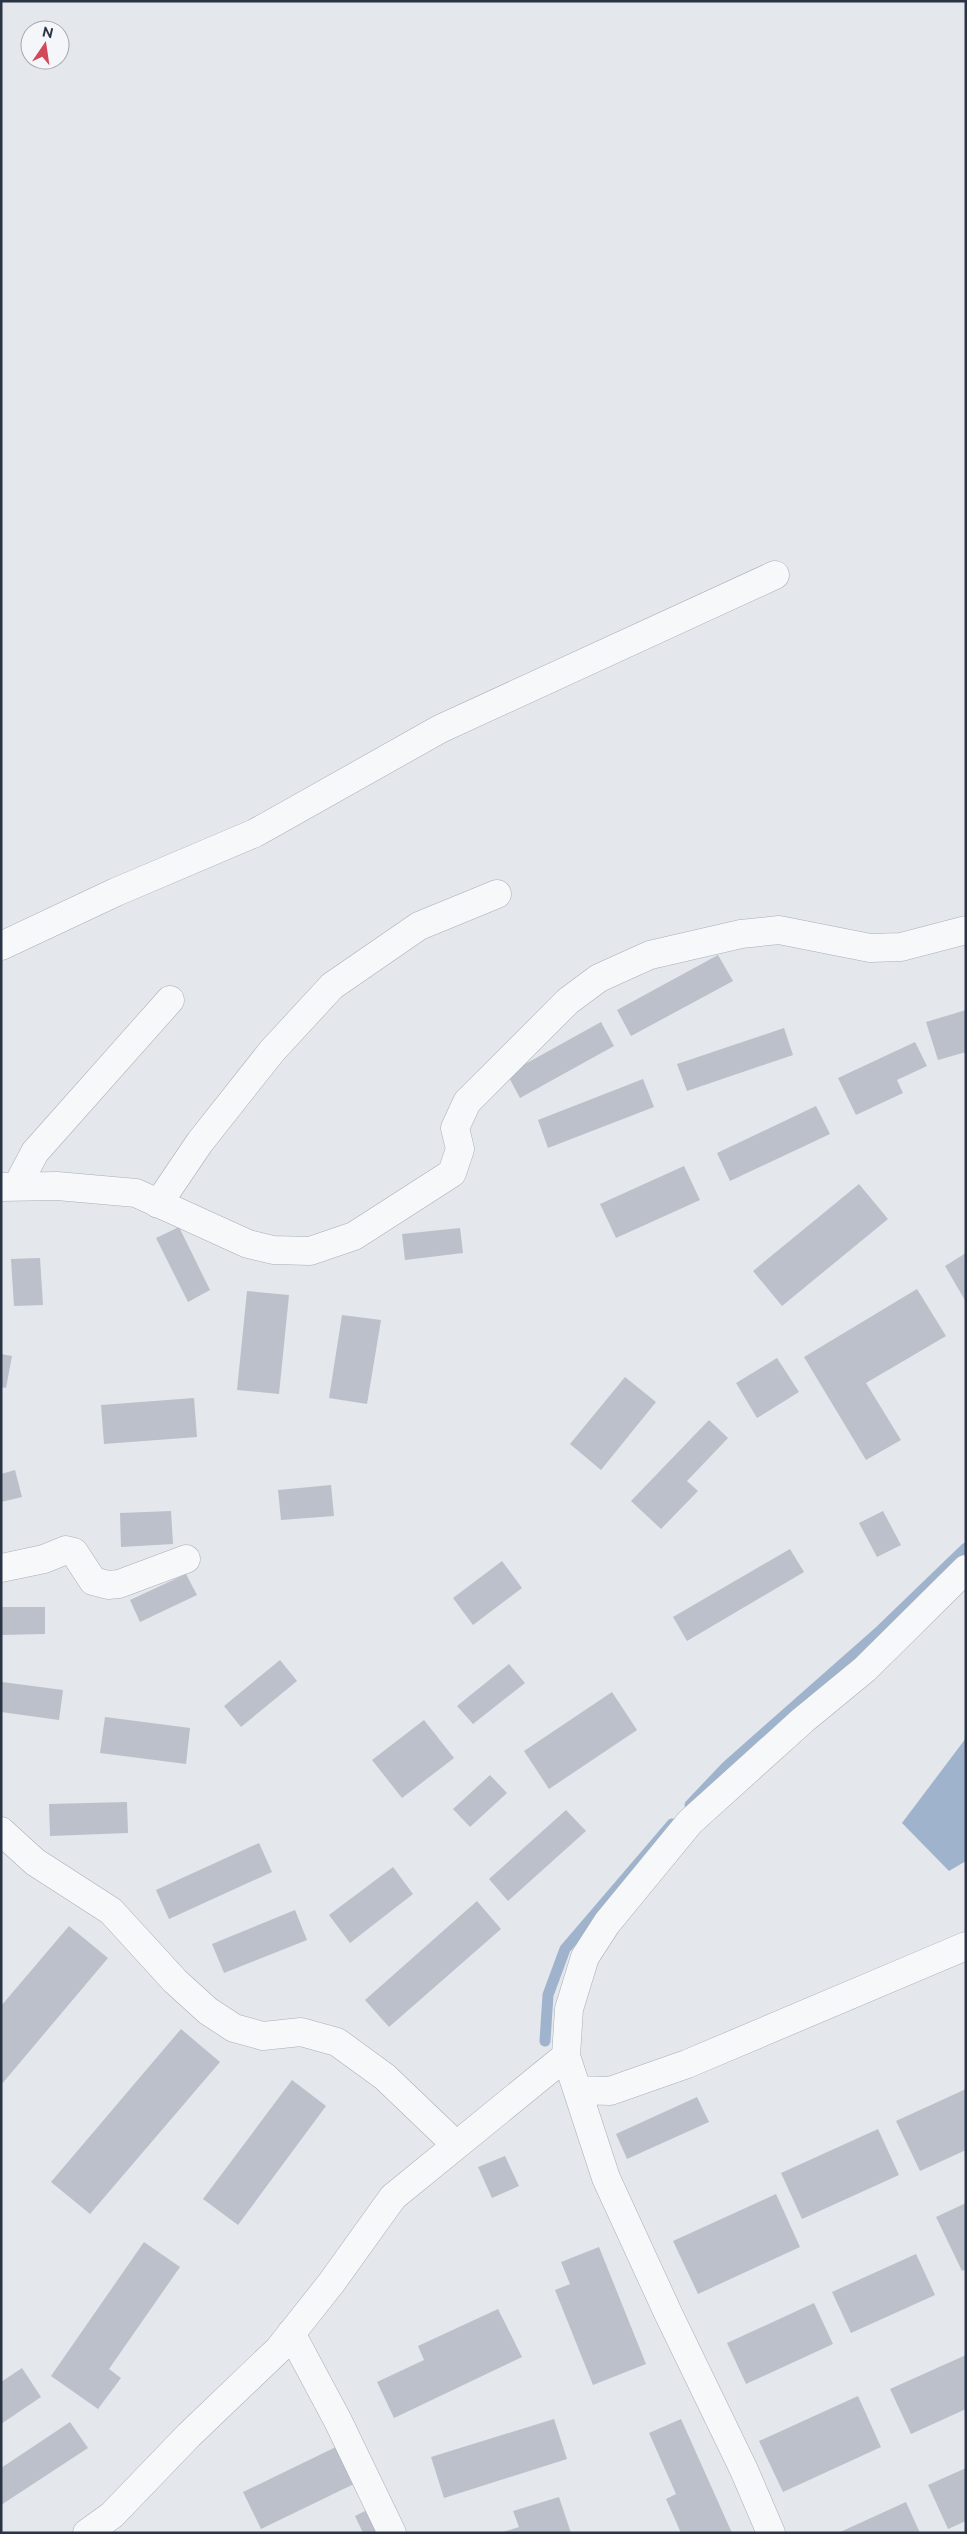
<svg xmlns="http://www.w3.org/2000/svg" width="967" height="2534" font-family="Raleway,sans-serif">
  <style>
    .water { fill: #9fb4cc }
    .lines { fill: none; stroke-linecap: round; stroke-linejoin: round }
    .stream { stroke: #9fb4cc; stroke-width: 11 }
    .building { fill: #bbc0ca }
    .street-casing { stroke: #a9aeb7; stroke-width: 29 }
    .street { stroke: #f7f8fa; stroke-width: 28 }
  </style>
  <rect width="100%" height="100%" fill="#e4e7ec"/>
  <!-- water -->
  <path class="water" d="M966 1738V1861L949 1871 902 1823Z"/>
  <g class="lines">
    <!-- stream -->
    <path class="stream" d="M690 1805 727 1766 881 1630 966 1548
      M545 2041 548 1995 565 1949 672 1824"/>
  </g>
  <!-- building -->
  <path class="building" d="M718 955 733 981 631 1036 617 1010Z
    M966 1010V1052L938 1060 926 1022Z
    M601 1022 614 1046 520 1098 507 1074Z
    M784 1028 793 1055 687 1091 677 1064Z
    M915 1042 927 1066 897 1080 903 1093 856 1115 838 1078Z
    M643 1079 654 1107 548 1148 538 1120Z
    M816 1106 830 1134 730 1181 717 1153Z
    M684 1166 700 1200 616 1238 600 1204Z
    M859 1184 888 1219 782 1306 753 1271Z
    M179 1227 210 1290 188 1302 156 1238Z
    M460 1228 463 1253 405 1260 402 1234Z
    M966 1253V1302L945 1266Z
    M40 1258 43 1305 14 1306 11 1259Z
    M917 1289 946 1336 866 1383 901 1440 866 1460 804 1357Z
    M247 1291 289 1295 279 1394 237 1390Z
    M342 1315 381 1320 367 1404 329 1398Z
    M1 1354 12 1356 6 1388 1 1387Z
    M777 1358 799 1392 757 1418 736 1383Z
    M625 1377 656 1402 601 1470 570 1444Z
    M194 1398 197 1437 104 1444 101 1405Z
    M709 1420 728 1438 687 1481 698 1491 661 1529 631 1501Z
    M15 1470 22 1497 1 1502V1474Z
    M331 1485 334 1516 281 1520 278 1490Z
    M171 1511 173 1544 121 1547 120 1513Z
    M883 1511 901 1545 877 1557 859 1523Z
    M790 1549 804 1572 687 1641 673 1617Z
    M502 1561 522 1588 473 1625 453 1598Z
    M186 1574 197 1595 140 1622 130 1600Z
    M1 1607H45V1634L1 1635Z
    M280 1660 297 1681 241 1727 224 1706Z
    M509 1664 525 1683 473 1724 457 1706Z
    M2 1682 63 1690 59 1720 1 1712Z
    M612 1692 637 1730 549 1789 524 1751Z
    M105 1717 190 1728 186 1764 100 1753Z
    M424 1720 454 1758 402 1798 372 1760Z
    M490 1775 507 1793 470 1827 453 1809Z
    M127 1802 128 1833 50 1836 49 1804Z
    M566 1810 586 1831 508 1901 489 1879Z
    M259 1843 272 1872 169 1919 156 1890Z
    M393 1867 413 1894 350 1943 329 1915Z
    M477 1901 501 1929 389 2027 365 2000Z
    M295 1910 307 1940 224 1973 212 1944Z
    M69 1926 108 1958 1 2085V2006Z
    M181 2029 220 2062 90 2214 51 2182Z
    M292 2080 326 2106 238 2225 203 2199Z
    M966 2089V2150L920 2171 896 2121Z
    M697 2097 709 2122 627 2159 616 2134Z
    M878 2129 899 2175 802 2219 781 2173Z
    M505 2156 519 2186 492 2198 478 2167Z
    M776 2194 800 2247 698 2294 673 2241Z
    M966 2203V2269L962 2271 936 2217Z
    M144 2242 180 2267 109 2369 121 2378 98 2409 51 2376Z
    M599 2247 646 2364 593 2385 555 2290 570 2284 561 2262Z
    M916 2254 935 2295 851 2333 832 2292Z
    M814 2303 833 2344 746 2384 727 2343Z
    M498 2309 522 2357 394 2418 377 2382 424 2360 418 2346Z
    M966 2355V2409L911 2434 890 2389Z
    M22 2368 41 2397 1 2424V2382Z
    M858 2396 881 2447 783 2492 759 2441Z
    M554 2419 567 2459 444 2498 431 2457Z
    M681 2419 732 2533H681L666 2499 676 2494 649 2433Z
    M70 2422 88 2448 1 2505V2468Z
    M340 2445 358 2482 261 2529 243 2492Z
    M966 2468V2521L948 2529 928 2485Z
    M559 2497 571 2533H500L519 2527 513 2511Z
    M906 2502 920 2533H838Z
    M371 2508 383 2533H363L355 2516Z"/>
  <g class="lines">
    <!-- street casing -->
    <g class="street-casing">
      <path id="street" d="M1 946 116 892 255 833 440 729 775 575
        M17 1186 35 1152 170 1000
        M1 1187 57 1186 136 1193 248 1244 273 1250 310 1251 354 1236 452 1173 460 1149 455 1128 467 1102 568 1001 599 978 650 955 741 934 779 930 870 948 901 947 966 930
        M158 1204 200 1142 272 1051 332 986 419 926 497 894
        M1 1568 44 1559 66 1550 74 1552 93 1581 108 1585 119 1584 186 1559
        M1 1831 35 1862 111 1911 175 1981 208 2011 234 2028 263 2036 301 2032 337 2042 385 2077 456 2145
        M578 2090 610 2091 687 2064 966 1946
        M291 2333 338 2421 392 2533
        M87 2533 112 2515 189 2435 279 2349 332 2282 393 2197 566 2056
        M771 2533 744 2470 668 2313 606 2178 566 2056 569 2009 585 1957 607 1923 690 1822 803 1720 865 1669 966 1569"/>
    </g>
    <!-- street -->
    <use href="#street" class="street"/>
  </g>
  <!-- border -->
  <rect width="967" height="2534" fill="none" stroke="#2b3445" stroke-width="5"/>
  <!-- north arrow -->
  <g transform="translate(45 45) rotate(13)"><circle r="24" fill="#f4f6f9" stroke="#a4a8b1"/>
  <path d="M0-4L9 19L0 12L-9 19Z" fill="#d1495b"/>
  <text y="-8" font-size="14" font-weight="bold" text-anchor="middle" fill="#2b3445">N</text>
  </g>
</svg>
